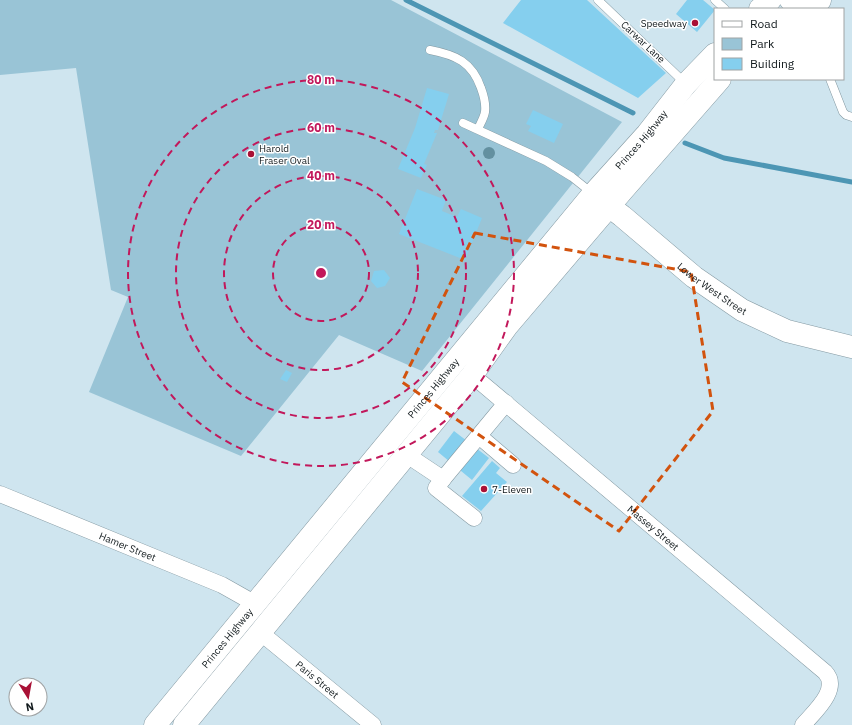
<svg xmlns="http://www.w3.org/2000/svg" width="852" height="725" font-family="'IBM Plex Sans',sans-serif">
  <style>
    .green { fill: #99c4d6 }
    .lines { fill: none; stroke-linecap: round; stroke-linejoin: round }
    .stream { stroke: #4d96b4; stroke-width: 5 }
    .building { fill: #85cfee }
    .lane-casing { stroke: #8499a2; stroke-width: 9 }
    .street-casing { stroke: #8499a2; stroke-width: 17 }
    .secondary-casing { stroke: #8499a2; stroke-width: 23 }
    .highway-casing { stroke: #8499a2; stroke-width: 23 }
    .lane { stroke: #fff; stroke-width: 8 }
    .street { stroke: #fff; stroke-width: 16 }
    .secondary { stroke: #fff; stroke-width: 22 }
    .highway { stroke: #fff; stroke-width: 22 }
    .tree { fill: #6390a0 }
    .marked { fill: none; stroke: #d2530e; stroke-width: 3; stroke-dasharray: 8 5; stroke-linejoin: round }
    .ring { fill: none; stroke: #c2185b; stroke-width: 2; stroke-dasharray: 7 5 }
    .poi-dot { fill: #a91136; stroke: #fff; stroke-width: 1.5 }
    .labels { text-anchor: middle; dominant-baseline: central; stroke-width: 3; stroke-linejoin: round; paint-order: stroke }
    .poi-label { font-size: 10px; fill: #11191c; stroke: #fff; text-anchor: start }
    .street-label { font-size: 10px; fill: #11191c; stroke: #fff }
    .centre { fill: #c2185b; stroke: #fff; stroke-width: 2 }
    .ring-label { font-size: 12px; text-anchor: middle; font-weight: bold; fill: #c2185b; stroke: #fff; stroke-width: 3; stroke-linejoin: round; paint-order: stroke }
  </style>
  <rect width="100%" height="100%" fill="#cfe5ef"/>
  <!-- green -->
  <path class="green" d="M0 0H391L622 122 422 371 339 335 241 456 89 392 128 297 111 290 76 68 0 75Z"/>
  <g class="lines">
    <!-- stream -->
    <path class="stream" d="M406 0 633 113
      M685 143 724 158 852 182"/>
  </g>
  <!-- building -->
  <path class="building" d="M521 0H587L666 73 638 98 503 23Z
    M687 0H703L715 10 697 32 676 14Z
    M427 88 449 94 438 130H435L434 133H437L424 164 427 165 421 178 398 169 415 128Z
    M533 110 563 124 554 143 528 131 531 126 526 124Z
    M417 189 446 200 442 211 457 217 461 209 482 218 465 260 399 234Z
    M384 270 390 278 385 286 377 288 371 281 374 271Z
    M286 370 292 373 287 382 280 379Z
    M454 431 489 458 472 480 438 452Z
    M492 461 500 468 496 473 507 482 481 511 462 496Z"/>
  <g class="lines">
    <!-- lane casing -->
    <g class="lane-casing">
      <path id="lane" d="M598 0 686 84
        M715 0 725 9
        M430 50C456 55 472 62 481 88 484 96 486 104 485 112 484 118 480 124 478 129
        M830 79 843 112 846 115 852 117
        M463 123 546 161 572 177 592 193"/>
    </g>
    <!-- street casing -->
    <g class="street-casing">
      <g id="street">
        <path d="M787 0 794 9"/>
        <path id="s1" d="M472 375 825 672C841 689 814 712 803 725"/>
        <path d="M479 436 513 465"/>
        <path d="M407 455 443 479 506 403"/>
        <path d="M443 479 436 488 474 518"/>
        <path id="s2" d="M0 494 222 585 254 603"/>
        <path id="s3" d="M261 633 373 725"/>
      </g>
    </g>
    <!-- secondary casing -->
    <g class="secondary-casing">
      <g id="secondary">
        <path id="s4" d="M594 195 622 216 694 277 742 310 787 331 852 347"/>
      </g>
    </g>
    <!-- highway casing -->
    <g class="highway-casing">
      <g id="highway">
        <path d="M760 9 770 0"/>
        <path d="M802 9 820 0"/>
        <path id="s5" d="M155 725 593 194 647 134 686 84 715 54"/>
        <path d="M184 725 472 375 507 326 622 191 720 79"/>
      </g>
    </g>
    <!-- lane -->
    <use href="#lane" class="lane"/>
    <!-- street -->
    <use href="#street" class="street"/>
    <!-- secondary -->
    <use href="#secondary" class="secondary"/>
    <!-- highway -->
    <use href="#highway" class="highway"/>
  </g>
  <!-- trees -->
  <circle class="tree" cx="489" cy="153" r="6"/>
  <!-- marked area -->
  <path class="marked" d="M475 233 691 272 713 411 619 531 402 382Z"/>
  <!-- distance rings -->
  <g class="ring">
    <circle cx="321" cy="273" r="48"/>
    <circle cx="321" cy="273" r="97"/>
    <circle cx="321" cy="273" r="145"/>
    <circle cx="321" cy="273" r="193"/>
  </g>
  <!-- markers -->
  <g class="poi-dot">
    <circle cx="695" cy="23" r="4"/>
    <circle cx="251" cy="154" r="4"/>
    <circle cx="484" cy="489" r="4"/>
  </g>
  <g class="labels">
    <!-- poi labels -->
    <g class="poi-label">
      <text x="687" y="23" text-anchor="end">Speedway</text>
      <text x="259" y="148">Harold<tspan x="259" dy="12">Fraser Oval</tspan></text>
      <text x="492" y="489">7-Eleven</text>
    </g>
    <!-- street labels -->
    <g class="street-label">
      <text transform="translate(643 42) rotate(43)">Carwar Lane</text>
      <text stroke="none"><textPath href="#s5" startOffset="761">Princes Highway</textPath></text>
      <text stroke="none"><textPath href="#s4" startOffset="151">Lower West Street</textPath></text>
      <text stroke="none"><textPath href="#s5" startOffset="437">Princes Highway</textPath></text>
      <text stroke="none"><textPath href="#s1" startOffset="237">Massey Street</textPath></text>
      <text stroke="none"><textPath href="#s2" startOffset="138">Hamer Street</textPath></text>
      <text stroke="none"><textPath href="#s5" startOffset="113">Princes Highway</textPath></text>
      <text stroke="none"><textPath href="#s3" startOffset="73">Paris Street</textPath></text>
    </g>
  </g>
  <circle cx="321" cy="273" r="6" class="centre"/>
  <g class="ring-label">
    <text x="321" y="84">80 m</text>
    <text x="321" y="132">60 m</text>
    <text x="321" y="180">40 m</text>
    <text x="321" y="229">20 m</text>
  </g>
  <!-- legend -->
  <rect x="714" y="8" width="130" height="72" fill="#ffffff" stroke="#a0a3a4"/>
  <rect x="722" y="21" width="20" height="6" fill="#ffffff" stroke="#a0a3a4"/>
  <text x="750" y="28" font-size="12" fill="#11191c">Road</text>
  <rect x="722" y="38" width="20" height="12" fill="#99c4d6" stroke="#a0a3a4"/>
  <text x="750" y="48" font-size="12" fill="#11191c">Park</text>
  <rect x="722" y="58" width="20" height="12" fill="#85cfee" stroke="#a0a3a4"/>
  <text x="750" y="68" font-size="12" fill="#11191c">Building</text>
  <!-- north arrow -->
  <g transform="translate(28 697) rotate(169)"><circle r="19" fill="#ffffff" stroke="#a0a3a4"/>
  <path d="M0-3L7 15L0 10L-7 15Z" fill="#a91136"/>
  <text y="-6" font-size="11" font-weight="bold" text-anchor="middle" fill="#11191c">N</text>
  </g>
</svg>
